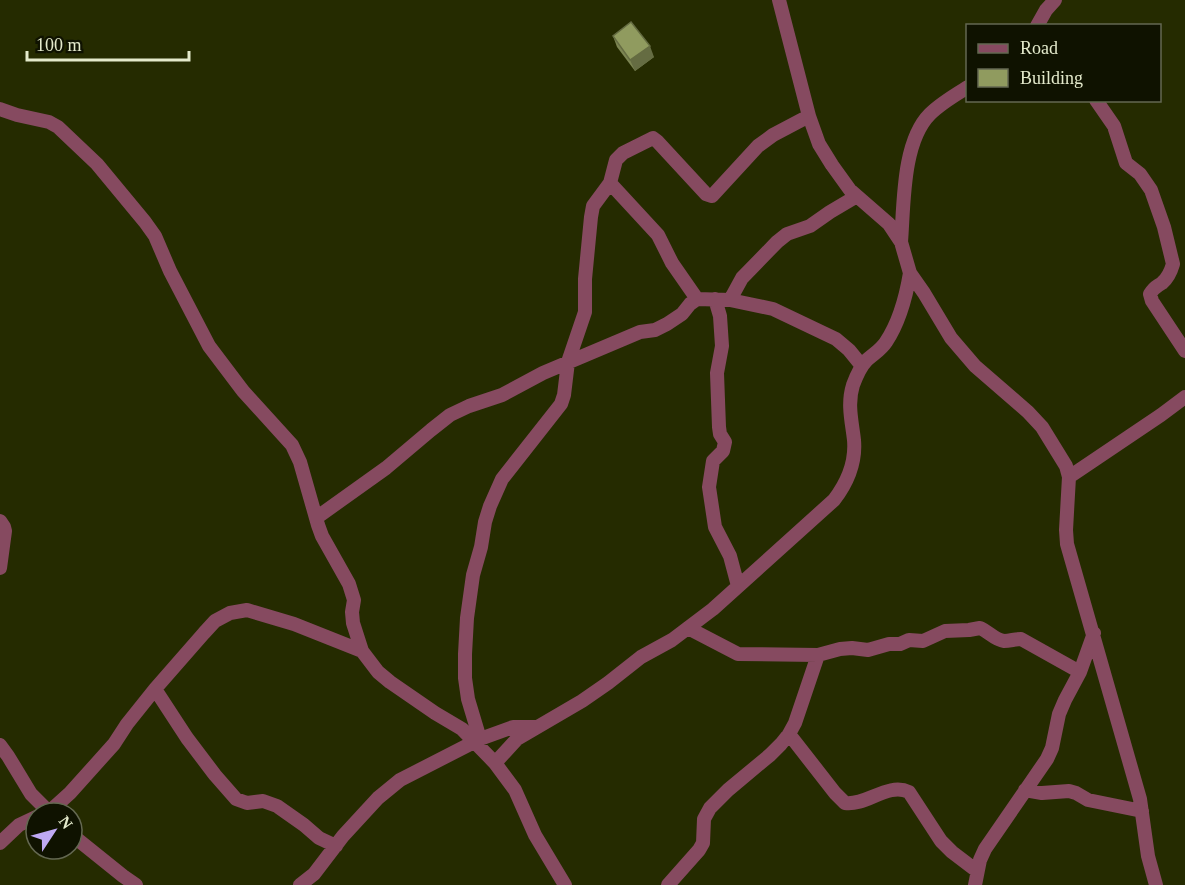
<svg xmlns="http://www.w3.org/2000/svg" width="1185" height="885" font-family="Georgia,serif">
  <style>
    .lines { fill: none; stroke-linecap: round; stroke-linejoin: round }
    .minor { stroke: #864a60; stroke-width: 14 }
    .wall { fill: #7c8552 }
    .shaded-wall { fill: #656c42 }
    .building { fill: #909b5f; stroke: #656c42; stroke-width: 1.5 }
  </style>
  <rect width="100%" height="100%" fill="#252b00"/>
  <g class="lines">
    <!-- minor -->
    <path class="minor" d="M779 0 809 116 819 144 832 165 850 190 889 224 901 242 910 273 924 293 951 338 975 366 1028 412 1042 427 1066 466 1069 477 1066 530 1067 544 1140 799 1148 856 1156 885
      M1037 26 1046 10 1055 0
      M1096 100 1114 126 1126 163 1140 174 1151 190 1164 227 1173 264C1171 271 1168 278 1162 283 1156 287 1154 287 1150 294L1152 301 1185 351
      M0 109 17 115 49 122 58 127 97 164 145 222 155 236 170 271 209 346 243 391 292 445 300 462 318 525 322 536 349 584 354 600 352 612 353 623 362 651 378 672 390 682 435 713 462 729 495 763 515 790 535 835 565 885
      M610 183 658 235 672 263 697 299
      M901 242C904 205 902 142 930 114 941 103 955 95 968 87
      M715 299 720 316 722 346 717 373 719 427 720 434 725 442 723 451 713 461 709 487 715 527 730 556 738 586
      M730 300 742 278 777 242 787 234 810 226 830 212 857 196
      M1069 477 1161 415 1185 397
      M316 518 386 468 431 430 450 415 469 406 502 395 543 373 640 332 655 330 667 324 682 314 690 304 697 299 730 300 773 309 836 339 849 350 862 366
      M0 521 4 527 5 531 0 568
      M688 628 738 654 818 655 840 649 852 648 868 650 889 644H900L909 640 923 641 945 631 969 630 980 628C988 631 995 640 1004 641 1010 641 1015 639 1021 639L1080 672
      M155 689 187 738 215 775 236 799 247 803 263 801 277 806 304 825 319 838 336 846
      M789 734 835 793 845 803C866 806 888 782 909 792L941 841 952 852 977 871
      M480 739 468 699 465 678V654L467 618 473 575 481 547 485 522 490 506 502 479 561 404 564 395 568 362 585 312V279L591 217 593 206 610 183 616 160 623 153 653 138 657 141 706 194 712 196 758 146 773 135 809 116
      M0 745 8 756 31 794 50 813
      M495 763 517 739 582 701 608 683 641 657 672 640 713 609 834 500C847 483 856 463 854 440 852 422 847 404 853 385 856 377 860 367 866 361 872 355 881 350 886 342 900 321 906 297 910 273
      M1025 790 1042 793 1069 791 1076 793 1088 800 1142 811
      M46 813 49 812 70 793 114 744 127 724 155 689 204 633 215 621 230 613 247 610 294 624 362 651
      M72 835 123 876 136 885
      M0 843 19 825 36 817
      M300 885 314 874 343 836 378 798 400 780 480 739 513 727H536
      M668 885 699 850 703 843 704 819 710 808 728 790 770 755 781 744 789 734 795 723 818 655
      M975 885 980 860 985 849 1047 759 1052 748 1059 714 1065 700 1080 672 1094 633"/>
  </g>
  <!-- wall -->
  <path class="wall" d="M613 36 654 57 635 71 617 47Z"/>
  <!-- shaded-wall -->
  <path class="shaded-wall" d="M650 46 654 57 635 71 630 60Z"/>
  <!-- building -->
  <path class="building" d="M631 22 650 46 630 60 613 36Z"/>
  <!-- legend -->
  <rect x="966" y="24" width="195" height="78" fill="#0f1200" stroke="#646851" stroke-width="1.5"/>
  <rect x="978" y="44" width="30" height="9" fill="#864a60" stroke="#646851" stroke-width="1.5"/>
  <text x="1020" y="54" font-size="18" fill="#e4eacb">Road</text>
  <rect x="978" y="69" width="30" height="18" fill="#909b5f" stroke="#646851" stroke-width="1.5"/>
  <text x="1020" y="84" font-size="18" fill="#e4eacb">Building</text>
  <!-- north arrow -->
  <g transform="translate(54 831) rotate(54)"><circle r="28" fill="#0f1200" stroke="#646851" stroke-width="1.5"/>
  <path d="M0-4.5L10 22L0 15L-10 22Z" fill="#bfa9f4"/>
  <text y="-9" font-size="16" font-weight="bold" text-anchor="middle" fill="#e4eacb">N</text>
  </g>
  <!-- scale -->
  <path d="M27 51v9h162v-9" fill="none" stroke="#e4eacb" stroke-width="3"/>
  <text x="36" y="51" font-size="18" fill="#e4eacb" stroke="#0f1200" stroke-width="4.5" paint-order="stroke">100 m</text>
</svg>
